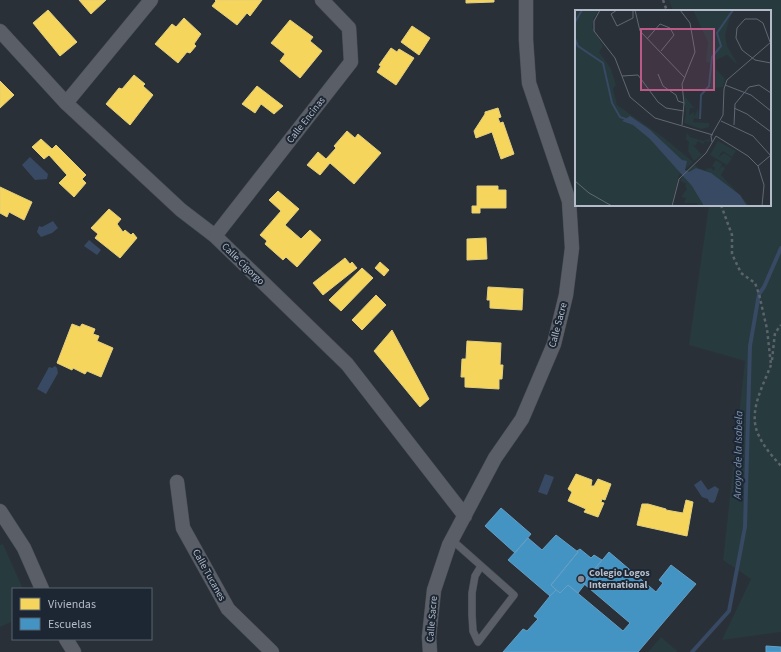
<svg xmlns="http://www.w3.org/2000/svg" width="781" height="652" font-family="'Source Sans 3',sans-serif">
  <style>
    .green { fill: #273a3e }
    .water { fill: #384963 }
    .homes { fill: #f6d55c; stroke: #e2ce7d }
    .schools { fill: #4393c3; stroke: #659fc5 }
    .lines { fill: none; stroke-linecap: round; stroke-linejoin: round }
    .stream { stroke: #384963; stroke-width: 4 }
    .service-casing { stroke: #484c53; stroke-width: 8 }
    .minor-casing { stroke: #484c53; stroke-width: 15 }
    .path { stroke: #5d636a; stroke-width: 2.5; stroke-dasharray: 3 3; stroke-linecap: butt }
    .service { stroke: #5a5e66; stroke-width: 7 }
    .minor { stroke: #5a5e66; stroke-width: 14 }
    .poi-dot { fill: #848b96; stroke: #1d2633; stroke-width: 1.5 }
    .labels { text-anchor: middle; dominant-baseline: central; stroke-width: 4; stroke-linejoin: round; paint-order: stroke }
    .street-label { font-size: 10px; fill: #b4bcc9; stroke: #1d2633 }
    .poi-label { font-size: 10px; font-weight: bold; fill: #b4bcc9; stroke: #1d2633; text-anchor: start }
    .water-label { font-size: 11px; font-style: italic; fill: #7c92b1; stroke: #1d2633 }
    .inset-river { fill: none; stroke: #384963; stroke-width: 2 }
    .inset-road { fill: none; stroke: #616872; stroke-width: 1 }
    .view { fill: #bc5a87; fill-opacity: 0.15; stroke: #bc5a87; stroke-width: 2 }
    .inset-edge { fill: none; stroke: #b4bcc9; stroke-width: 2 }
  </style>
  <rect width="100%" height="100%" fill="#2a3038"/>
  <!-- green -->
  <path class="green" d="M669 0H781V632L722 640 751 579 723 560 745 361 689 345 709 205H770V11H673Z
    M3 544 23 589H13V621L0 627V545Z
    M661 637 677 651 676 652H648Z"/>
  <!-- water -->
  <path class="water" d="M30 157 48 174 47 179 35 180 22 165Z
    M53 221 58 228 52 233 41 237 37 232 39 226 42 227Z
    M89 240 101 250 97 255 84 246Z
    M55 366 57 368 58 373 46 394 37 389 49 367 52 368Z
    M545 474 554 477 547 495 538 492Z
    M701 480 708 490 715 486 719 489 715 501 713 503 709 502 708 499 702 497 694 485Z"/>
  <!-- homes -->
  <path class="homes" d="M79 0H106L91 14Z
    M215 0H262L250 16 247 13 237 25 212 6 216 1Z
    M466 0H494V2L466 3Z
    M48 10 77 42 60 56 33 23Z
    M184 18 201 34 194 44 196 46 190 53 187 52 178 63 155 44 172 24 176 27Z
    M290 20 313 37 310 41 322 51 300 78 280 61 285 54 271 43Z
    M412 26 430 38 419 55 401 42Z
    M391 48 397 52 399 49 414 58 396 85 377 72 381 66 379 65Z
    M134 75 145 84 143 86 153 95 130 125 106 104 119 88 122 89Z
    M0 81 14 95 0 108Z
    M257 86 283 106 274 114 261 104 255 113 242 104Z
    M498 108 501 117 498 118 500 123 503 122 514 154 501 159 492 132 476 138 474 131 485 114V112Z
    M347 131 355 138 358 134 381 153 354 184 330 163 320 175 307 165 318 152 326 159 336 148 334 146Z
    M41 139 52 149 56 145 86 175 82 179 86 183 74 197 59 183 67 175 49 155 44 159 32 147Z
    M477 186H498V190H506V208H480V213H472V206H477Z
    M0 187 32 202 24 220 9 212 7 217 0 213Z
    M278 191 299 209 285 225 301 239 310 230 321 240 297 267 286 257 283 260 265 244 267 241 260 235 281 211 269 200Z
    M109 209 121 219 117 224 123 232 125 230 131 235 133 233 137 238 120 258 95 238 98 234 91 228Z
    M486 238 487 259 467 260V239Z
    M345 258 350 264 352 262 357 268 323 295 313 283Z
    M380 262 389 270 384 276 375 268Z
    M362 268 373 278 341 311 329 300Z
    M488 287 523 289 522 310 490 308V300H487Z
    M376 295 386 305 362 330 352 320Z
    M72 324 80 327 82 324 95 329 93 334 99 336 97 341 113 348 101 377 87 371 85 374 73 368 72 370 57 363Z
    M392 330 429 399 420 407 374 351Z
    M467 341 501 343 500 365H503L502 379H499V389L465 387V377H461L462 359H466Z
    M576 474 592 480 591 486H594L598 479 611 484 605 500 602 499 601 502 604 503 598 517 584 512 586 509 568 501 572 492 568 489Z
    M686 500 693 502 687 536 637 525 642 504H648L666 509V510L683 513Z"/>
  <!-- schools -->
  <path class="schools" d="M501 508 531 534 515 553 485 526Z
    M556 535 578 552 551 585 556 590 550 596 508 560 528 538 542 550Z
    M580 549 591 558 594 555 602 560 583 583 585 584 578 593 568 585 560 593 551 585 578 552 577 551Z
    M609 552 656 592 663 583 659 580 671 565 696 584 638 652H503L523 629 527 631 538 619 534 616 550 596 556 590 560 593 568 585 623 631 630 623 583 583Z
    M766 646 781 647V652H766Z"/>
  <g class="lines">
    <!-- stream -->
    <path class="stream" d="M692 652 729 611 745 527 750 346 759 294 764 287 781 248"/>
    <!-- service casing -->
    <g class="service-casing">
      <path id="service" d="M452 540 514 595 478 642 473 631 472 615V593L475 576 481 566"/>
    </g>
    <!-- minor casing -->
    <g class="minor-casing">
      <path id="minor" d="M0 31 66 103 181 210 215 236 347 364 465 516
        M66 103 151 0
        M215 236 351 62 349 28 322 0
        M177 482 183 528 228 609 272 652
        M0 511 24 548 42 589
        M66 639 74 652
        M430 652 429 637 434 590 449 545 495 458 522 419 554 344 566 295 572 248 569 201 529 83 526 40V0"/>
    </g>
    <!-- path -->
    <path class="path" d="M663 0 667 11
      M721 205 732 235V254L741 273 755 283 759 294 767 329 771 365
      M772 360 775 333 781 325
      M771 365C763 386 747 413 759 436 764 447 773 457 781 466"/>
    <!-- service -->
    <use href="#service" class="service"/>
    <!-- minor -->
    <use href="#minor" class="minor"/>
  </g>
  <!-- markers -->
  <circle class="poi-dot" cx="581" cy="579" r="4"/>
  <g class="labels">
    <!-- street labels -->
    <g class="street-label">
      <text transform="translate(306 120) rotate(-52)">Calle Encinas</text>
      <text transform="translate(243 264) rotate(44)">Calle Cigorgo</text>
      <text transform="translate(558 325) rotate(-75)">Calle Sacre</text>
      <text transform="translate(209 575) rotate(61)">Calle Tucanes</text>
      <text transform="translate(432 619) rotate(-85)">Calle Sacre</text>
    </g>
    <!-- poi labels -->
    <g class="poi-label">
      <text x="589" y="573">Colegio Logos<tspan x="589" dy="12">International</tspan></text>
    </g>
    <!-- water labels -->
    <g class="water-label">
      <text transform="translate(738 455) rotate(-89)">Arroyo de la Isabela</text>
    </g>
  </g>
  <!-- overview -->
  <g transform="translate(575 10)">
    <rect width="196" height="196" fill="#2a3038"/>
    <path d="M0 0H24L19 7 17 17 28 36 24 42 36 59 41 75 38 79 42 95 89 128 118 152 104 165 96 196H0ZM118 0H160L156 4 150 25 152 36 163 55 152 45 141 50V59L150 69 148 77 134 79 136 74 134 72 136 53 131 52 133 32ZM109 85 119 98H115L114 105 119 102V107L123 98 124 109 119 108 118 112 134 113V117L126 119 109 113 111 104ZM112 123 115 127 128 131 135 129 134 132 130 131 128 134 123 131 120 136 117 134 126 144 129 143 119 151 113 141 114 132 111 129ZM143 131 161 141 157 147 148 141 145 144 144 147 149 143 157 148 152 155 135 145ZM141 150 147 154 144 160 147 156 150 158 146 165 175 196H123L122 193H109L111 188 106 187 112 179 110 175 106 177 112 174 105 171 107 167 119 154 123 158 132 161 131 159 136 158 139 161 140 158 137 156Z" fill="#273a3e"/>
    <path d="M55 106 74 119 107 150 112 151 110 160 114 162 121 158 136 163 165 185 172 196H129L117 176 75 129 58 115 47 111Z" fill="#384963"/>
    <path class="inset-river" d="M0 12 7 0M0 29 3 36 28 53 37 93 45 107 53 110M125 109 126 85 134 76 137 47 146 36 142 23 158 0"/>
    <path class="inset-road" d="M25 0 19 11V21L40 48 55 87 80 108 138 125M42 0 36 4 42 16 58 8V0M60 0 65 21 110 68M105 0 115 13 120 42 107 74 109 93 107 115M72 29 85 14 95 18 99 25 86 41M195 32 188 13 182 9H170L162 18 161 28 167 40 180 50 196 53M83 64 88 76 101 85 103 91 109 93M47 66 63 65 83 92 91 98 109 101M150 75 176 85 196 101M159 98 172 104 196 122M146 111 178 126 196 146M159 115 160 94 174 77 184 75 196 83M141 126 173 146 183 156 189 175 187 196M137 132 136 126 148 105 149 79 152 70 196 32M183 156 196 145M0 171 14 183 37 196M97 196 104 169 131 143 141 126"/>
    <path class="view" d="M66 19H139V80H66Z"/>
    <rect width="196" height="196" class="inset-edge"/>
  </g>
  <!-- legend -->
  <rect x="12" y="588" width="140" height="52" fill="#1d2633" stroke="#59626f"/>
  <rect x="20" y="598" width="20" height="12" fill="#f6d55c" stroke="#59626f"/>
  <text x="48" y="608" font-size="12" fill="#b4bcc9">Viviendas</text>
  <rect x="20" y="618" width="20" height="12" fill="#4393c3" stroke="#59626f"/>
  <text x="48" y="628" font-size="12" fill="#b4bcc9">Escuelas</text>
</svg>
